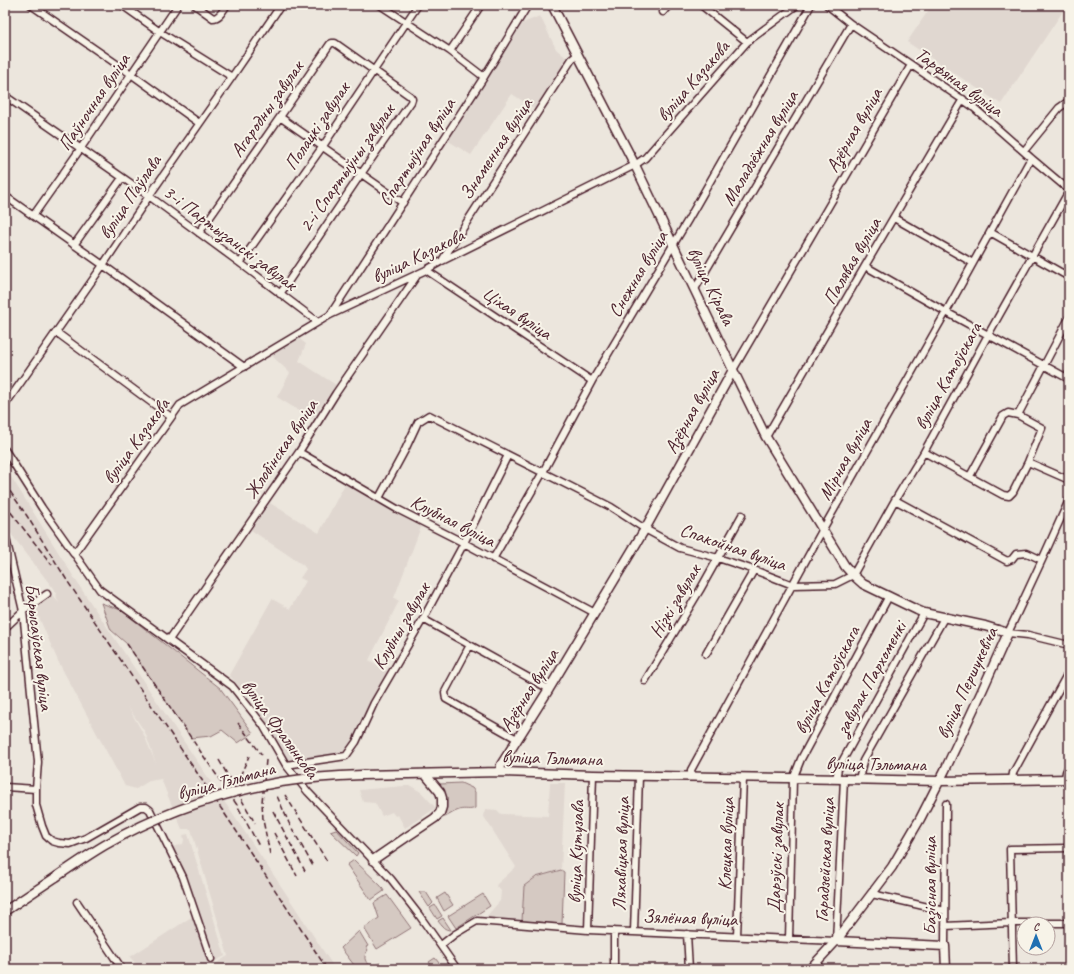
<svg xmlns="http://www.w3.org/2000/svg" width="1074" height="974" font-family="Caveat,sans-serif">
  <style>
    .built { fill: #e0d7d0; fill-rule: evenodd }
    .green { fill: #d5c9c2; stroke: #907476 }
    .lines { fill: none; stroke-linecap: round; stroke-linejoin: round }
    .minor-casing { stroke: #4a1f2b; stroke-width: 9 }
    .major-casing { stroke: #4a1f2b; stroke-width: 11 }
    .minor { stroke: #f7f3e8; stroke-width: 6 }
    .major { stroke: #f7f3e8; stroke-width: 8 }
    .rail { stroke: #4a1f2b; stroke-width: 1.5; stroke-dasharray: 6 3; stroke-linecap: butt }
    .major-bridge-casing { stroke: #4a1f2b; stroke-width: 11; stroke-linecap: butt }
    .major-bridge { stroke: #f7f3e8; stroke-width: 8 }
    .labels { text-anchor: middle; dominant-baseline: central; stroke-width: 4; stroke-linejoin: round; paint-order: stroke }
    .street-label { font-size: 19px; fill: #4a1f2b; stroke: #f7f3e8 }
  </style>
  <rect width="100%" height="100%" fill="#ece6dd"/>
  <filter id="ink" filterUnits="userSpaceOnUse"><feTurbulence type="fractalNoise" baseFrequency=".025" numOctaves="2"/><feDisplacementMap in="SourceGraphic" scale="8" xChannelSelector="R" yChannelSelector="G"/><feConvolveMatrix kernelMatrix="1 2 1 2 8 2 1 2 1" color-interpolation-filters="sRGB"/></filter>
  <g filter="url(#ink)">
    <!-- built -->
    <path class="built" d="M932 5H1067L1001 104 907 42Z
      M540 16 556 49 570 61 538 111 512 94 471 155 447 140 523 23Z
      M297 337 306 344 299 361 336 385 312 419 277 397 290 373 270 354Z
      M5 467 80 587 285 892 335 969H211L210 967 228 956 191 829H182L170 801 161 779 149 781 136 789 125 786 58 661 34 606 52 595 59 603 57 599 56 592 5 526ZM128 707 145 732 156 764 144 735Z
      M346 482 421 527 394 598 399 601 369 660 389 672 359 731 348 750 342 754 288 763 257 706 229 675 272 599 290 609 306 581 300 578 306 569 303 565 251 530 270 503 319 533Z
      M550 783H565L561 870 536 877 524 886 522 921 485 918 500 901 501 891 496 885 516 867 483 815 486 809 497 810 501 814 548 816Z
      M404 786H411L421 792 436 808 405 828 398 815 395 816 392 812 382 816 375 803 363 802 359 790Z
      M188 834 225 956 200 969H140L130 957 193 916 198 915 172 847 183 844 184 840 183 835Z"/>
    <!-- green -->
    <path class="green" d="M101 603 121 610 220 688 253 733 238 743 222 730 211 736 191 738 127 644 111 630Z
      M461 783 472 788 475 792V808C470 811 465 808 459 810 452 812 448 817 441 818L443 812 440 784Z
      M336 829 358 853 356 856 330 831Z
      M354 860 381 886 384 891 371 900 347 865Z
      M561 870 564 872 562 924 522 921 524 886 536 877Z
      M419 892H426L433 903 429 907Z
      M445 893 453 905 444 911 437 898Z
      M483 894 490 906 456 928 448 916Z
      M387 895 411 928 377 949 364 928 379 918 374 903Z
      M435 905 442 916 437 919 430 908Z
      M443 918 451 930C444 930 442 926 438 921Z
      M359 931 368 946 366 947 368 950C360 960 369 969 380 963L384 969H357L341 948Z
      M435 958 443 968 444 969H434L429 962Z"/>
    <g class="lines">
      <!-- minor casing -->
      <g class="minor-casing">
        <path id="minor" d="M31 5 131 74 199 123
          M122 5 160 32 232 77
          M195 5 213 18C220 18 223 10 227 5
          M380 5 450 51 484 77
          M701 5 747 42
          M827 5 851 24 972 106 1031 158 1069 190
          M663 12 669 5
          M450 51 481 5
          M5 96 149 196 240 263 318 322
          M280 117 403 203
          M1024 151 1059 108 1069 101
          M5 196 103 265 244 367
          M33 216 81 148 178 5
          M894 218 973 263
          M990 232 1069 277
          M199 233 280 117 330 44 332 43H335L410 96 412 99 411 102 361 174 280 294
          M74 245 122 178
          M443 259 572 59 577 55
          M240 263 323 146 418 5
          M865 266 946 312 1069 379
          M426 270 592 381
          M695 289 851 24
          M330 315 484 77 528 5
          M56 332 171 417
          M733 370 911 65
          M5 405 103 265 149 196 232 77 281 5
          M766 437 865 266 963 99
          M5 450 42 508 100 590 232 686 263 725 286 765 308 792 391 879 419 915 457 969
          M299 452 397 509 464 543 595 613
          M924 452 1003 495 1009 496 1013 492 1028 462 1042 428 1018 415
          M1028 462 1069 480
          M970 476 1003 416 1008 413 1018 415 1069 318
          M379 498 405 450 418 422 429 415 611 507 645 529 680 548 718 558 754 570 793 585 835 584 853 575 895 500 924 452 988 335 1069 191
          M895 500 1007 561 1012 559 1016 554 1027 553 1042 560
          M1069 500 1042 560 1008 633 1028 635 1069 645
          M5 534 23 611 38 762 36 789
          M74 554 180 405 330 315 426 270 442 261 635 165 645 158 747 42 797 5
          M493 559 543 472 592 381 688 220 811 5
          M423 619 549 689
          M5 628 23 611 47 594
          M169 640 299 452 336 393 418 274
          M470 645 445 692 446 699 517 739
          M706 654 754 570
          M645 681 700 590 742 515
          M286 765 346 756 356 742 374 703 423 619 464 543 508 455
          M691 777V770L823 529 946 312 1031 158
          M836 779 838 769 924 613
          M1065 779 1066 772 1069 766
          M859 780 863 761 944 618
          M1012 780 1013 773 1069 671
          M5 787 36 789V805L42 826 46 836 52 841 59 843 70 844 86 838 140 807H146L150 810 183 877 211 959
          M872 894 945 911
          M77 902 122 969
          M945 926 1011 923H1069
          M588 930 593 775
          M614 931V969
          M634 932 639 776
          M687 934 689 969
          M737 936 743 778
          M789 939 793 779 801 759 889 596
          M441 945 455 934 477 921 588 930 836 941 844 779
          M945 946 946 804
          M1013 969 1010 849 1069 848"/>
      </g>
      <!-- major casing -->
      <g class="major-casing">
        <path id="major" d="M552 5 635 165 733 370 766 437 845 566 853 575 863 584 917 610 924 613 985 626 1008 633 981 693 945 770 920 819 892 867 836 941 810 969
          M500 772 501 765 549 689 645 529 733 370
          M362 775 500 772 593 775 844 779 939 781 1069 779
          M373 860 408 836 435 818 440 813 442 807V798L440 792 425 774
          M5 911 56 877
          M836 941 945 946 946 969"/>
      </g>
      <!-- minor -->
      <use href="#minor" class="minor"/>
      <!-- major -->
      <use href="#major" class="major"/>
      <!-- rail -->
      <path class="rail" d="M5 484 27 516 68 582 235 829 327 969
        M5 505 52 565
        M127 644 237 805 259 846
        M238 723 262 755
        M219 760 255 823
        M266 760 262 802 263 820 270 854
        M240 776 249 756
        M285 795 327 861
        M277 796 289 823 313 866
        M273 811 305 871
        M274 833 297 876"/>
      <!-- major-bridge casing -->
      <g class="major-bridge-casing">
        <path id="major-bridge" d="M56 877C72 866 88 855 105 845 159 814 219 793 281 782 308 778 335 776 362 775"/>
      </g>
      <!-- major-bridge -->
      <use href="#major-bridge" class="major-bridge"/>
    </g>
  </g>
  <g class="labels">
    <!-- street labels -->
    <g class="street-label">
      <text transform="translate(693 81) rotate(-49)">вуліца Казакова</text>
      <text transform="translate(959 82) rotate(36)">Тарфяная вуліца</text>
      <text transform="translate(94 102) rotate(-56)">Паўночная вуліца</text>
      <text transform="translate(267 109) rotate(-55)">Агародны завулак</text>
      <text transform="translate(317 126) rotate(-56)">Полацкі завулак</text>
      <text transform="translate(854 130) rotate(-60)">Азёрная вуліца</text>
      <text transform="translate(760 148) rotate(-59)">Маладзёжная вуліца</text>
      <text transform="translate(496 149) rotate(-57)">Знаменная вуліца</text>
      <text transform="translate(417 152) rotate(-57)">Спартыўная вуліца</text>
      <text transform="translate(347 168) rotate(-55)">2-і Спартыўны завулак</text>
      <text transform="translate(130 197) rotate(-56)">вуліца Паўлава</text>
      <text transform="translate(230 238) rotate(37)">3-і Партызанскі завулак</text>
      <text transform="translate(418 256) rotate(-26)">вуліца Казакова</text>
      <text transform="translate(852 261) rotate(-60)">Палявая вуліца</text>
      <text transform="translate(638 274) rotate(-59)">Снежная вуліца</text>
      <text transform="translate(711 286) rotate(64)">вуліца Кірава</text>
      <text transform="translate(517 313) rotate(34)">Ціхая вуліца</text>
      <text transform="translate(948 376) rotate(-61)">вуліца Катоўскага</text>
      <text transform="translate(692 411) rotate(-61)">Азёрная вуліца</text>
      <text transform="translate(136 441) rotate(-54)">вуліца Казакова</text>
      <text transform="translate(281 449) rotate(-56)">Жлобінская вуліца</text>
      <text transform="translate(845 459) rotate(-61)">Мірная вуліца</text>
      <text transform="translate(453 521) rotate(27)">Клубная вуліца</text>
      <text transform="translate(733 547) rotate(19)">Спакойная вуліца</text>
      <text transform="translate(675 601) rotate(-59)">Нізкі завулак</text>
      <text transform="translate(401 626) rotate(-60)">Клубны завулак</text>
      <text transform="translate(39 647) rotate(83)">Барысаўская вуліца</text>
      <text transform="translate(871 678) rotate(-61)">завулак Пархоменкі</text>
      <text transform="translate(827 680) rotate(-62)">вуліца Катоўскага</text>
      <text transform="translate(967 683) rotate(-65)">вуліца Першукевіча</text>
      <text transform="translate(529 690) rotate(-58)">Азёрная вуліца</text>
      <text transform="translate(280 729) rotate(54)">вуліца Фралянкова</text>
      <text transform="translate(552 758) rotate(2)">вуліца Тэльмана</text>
      <text transform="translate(876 764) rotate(1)">вуліца Тэльмана</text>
      <text transform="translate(226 781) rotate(-15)">вуліца Тэльмана</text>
      <text transform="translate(726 844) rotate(-88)">Клецкая вуліца</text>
      <text transform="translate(576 852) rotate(-88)">вуліца Кутузава</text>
      <text transform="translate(621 854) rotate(-88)">Ляхавіцкая вуліца</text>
      <text transform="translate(776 858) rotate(-88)">Дарэўскі завулак</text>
      <text transform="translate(825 860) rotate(-87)">Гарадзейская вуліца</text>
      <text transform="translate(930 886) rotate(-90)">Базісная вуліца</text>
      <text transform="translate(690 918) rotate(2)">Зялёная вуліца</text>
    </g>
  </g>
  <!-- margin -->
  <rect width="1074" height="974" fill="none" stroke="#f7f3e8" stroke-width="20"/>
  <rect x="10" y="10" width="1054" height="954" fill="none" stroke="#4a1f2b" stroke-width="1.5" filter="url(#ink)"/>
  <!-- north arrow -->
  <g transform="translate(1036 936)"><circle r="19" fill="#f7f3e8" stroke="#b29e9c"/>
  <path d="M0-3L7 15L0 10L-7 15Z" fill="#1f6fb2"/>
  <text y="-6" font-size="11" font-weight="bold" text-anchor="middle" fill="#4a1f2b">С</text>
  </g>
</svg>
